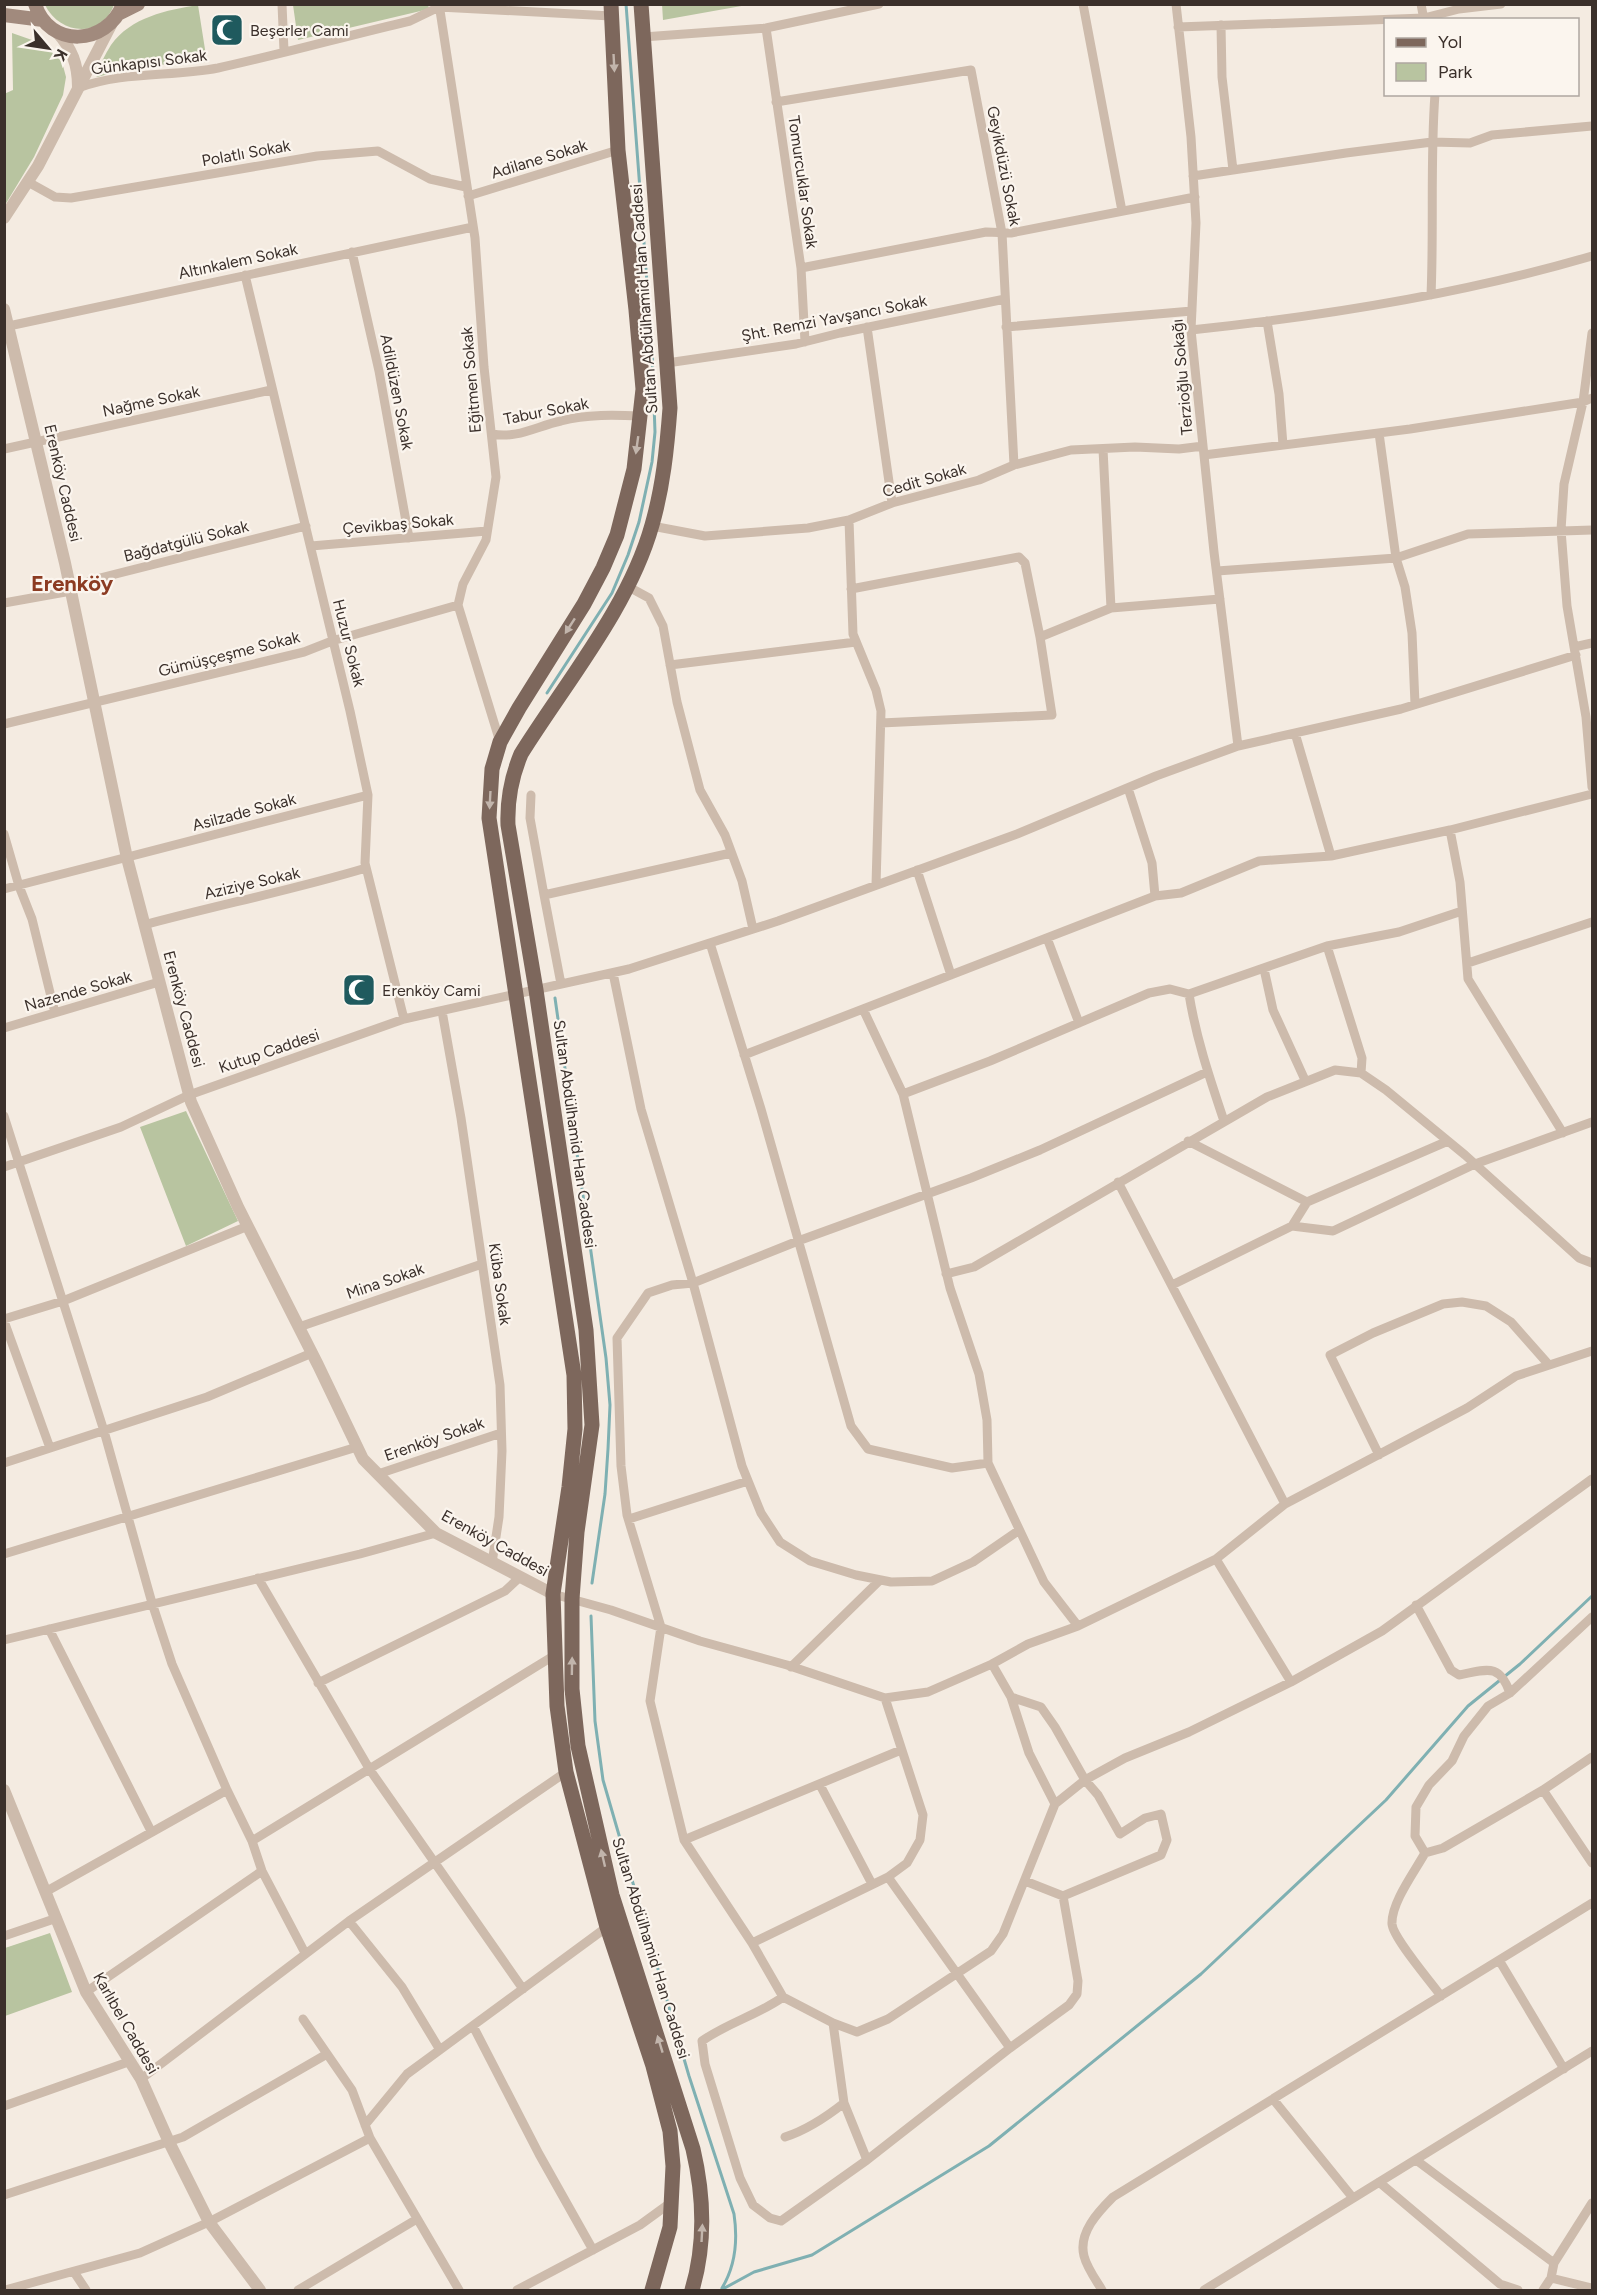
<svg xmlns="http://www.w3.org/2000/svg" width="1597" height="2295" font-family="Figtree,sans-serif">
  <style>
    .green { fill: #b8c4a0 }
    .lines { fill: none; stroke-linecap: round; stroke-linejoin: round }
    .stream { stroke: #7fb0b2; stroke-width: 3 }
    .minor { stroke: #cdbbac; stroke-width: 9 }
    .tertiary { stroke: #cdbbac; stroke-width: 12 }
    .secondary { stroke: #a18a7d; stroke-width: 14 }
    .primary { stroke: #7d675c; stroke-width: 15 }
    .oneway { fill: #c2b5ac }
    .labels { text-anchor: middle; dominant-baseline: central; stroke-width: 4.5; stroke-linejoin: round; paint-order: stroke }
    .poi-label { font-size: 16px; fill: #3b302b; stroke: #fbf5ee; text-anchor: start }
    .street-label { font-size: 16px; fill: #3b302b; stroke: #fbf5ee }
    .district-label { font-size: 22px; font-weight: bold; fill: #8c3b22; stroke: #fbf5ee }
  </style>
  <rect width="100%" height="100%" fill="#f4ebe1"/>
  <!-- green -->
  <path class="green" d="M428 4 429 9 298 40 293 5Z
    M662 4H747V5L663 20Z
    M45 5H114C101 39 60 35 45 5Z
    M198 5 207 62 139 66 97 77 95 74C101 64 105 54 111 45 131 17 167 10 198 5Z
    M12 33 32 40 51 51 62 62 66 77 63 95 34 157 5 205 4 94 13 90Z
    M186 1111 238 1221 186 1246 140 1127Z
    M50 1933 72 1992 5 2016V1948Z"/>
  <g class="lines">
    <!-- stream -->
    <path class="stream" d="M547 693 612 593 628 555 639 522 652 462 655 432 652 349 626 4
      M555 998 606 1358 610 1405 608 1449 605 1494 592 1583
      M591 1616 595 1721 603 1780 689 2076 734 2214C738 2241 736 2265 722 2288
      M721 2290 754 2272 812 2255 989 2146 1201 1974 1386 1800 1468 1706 1520 1664 1592 1596"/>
    <!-- minor -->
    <path class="minor" d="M282 4 284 51
      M439 4 475 238 484 367 496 477 486 540 463 584 458 605 500 742
      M1083 4 1122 211
      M1176 4 1191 137 1196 223 1191 330 1214 552 1238 746
      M1421 4 1424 20
      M1221 25 1222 77 1233 170
      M1178 27 1424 18 1459 9 1501 4
      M766 28 801 268 805 342
      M643 37 766 28 879 4
      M78 88C123 71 172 77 218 68 282 54 346 36 410 21L439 7 611 16
      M776 102 971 70 1002 233 1014 465
      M1193 176 1346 153 1432 142 1470 143 1492 135 1592 126
      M28 182 55 197 71 198 317 156 378 151 430 179 466 187
      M468 196 618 150
      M352 252 379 371 409 538
      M801 268 986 232 1011 233 1195 197
      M245 275 350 711 368 795 365 863 404 1019
      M1431 295C1434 228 1430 161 1435 94
      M1267 321 1279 394 1283 445
      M4 327 473 227
      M867 327 892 503
      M1006 327 1192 311
      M1191 330C1325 316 1463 294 1592 256
      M1592 333 1583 402 1564 484 1561 530 1567 606 1586 717 1592 787
      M667 363 796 344 840 333 1005 299
      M1379 433 1396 558 1405 587 1412 633 1415 704
      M492 434C517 439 537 426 561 421 587 414 615 415 641 416
      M4 449 271 390
      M1103 449 1111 608
      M1204 455 1410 429 1583 402 1592 398
      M849 520 853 634 876 690 881 711 876 885
      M652 526 705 536 808 528 849 520 892 503 979 480 1014 465 1071 450 1135 447 1179 449 1203 446
      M311 546 487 531
      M1217 571 1396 558 1468 534 1592 530
      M627 586 649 598 663 626 677 702 700 790 725 835 742 881 753 929
      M851 589 1019 557 1025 563 1040 637 1052 715 881 723
      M4 603 71 591 92 580 306 526
      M1040 637 1111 608 1220 599
      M1574 647 1592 643
      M670 665 856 642
      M4 724 304 652 332 641 458 605
      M1295 733 1331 856
      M1128 788 1152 863 1155 896
      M531 795 530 818 544 895 731 853
      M1450 830 1460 882 1468 979 1563 1133
      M4 834 19 886 32 919 55 1013
      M917 870 951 975
      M4 889 368 795
      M544 895 561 984
      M144 925C218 905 293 890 366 868
      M1047 938 1079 1023
      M710 943 761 1109 851 1426 868 1449 952 1468 988 1463
      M1327 946 1362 1058 1361 1073
      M1468 963 1592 922
      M1264 969 1273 1010 1305 1080
      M613 973 641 1109 693 1283 742 1466 761 1513 780 1542 810 1561 856 1575 891 1582 932 1581 973 1562 1018 1531
      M1189 994C1196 1038 1210 1079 1224 1121
      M863 1009 903 1094 950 1288 979 1374 987 1420 988 1463 1044 1582 1078 1626
      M442 1011 461 1118 500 1385 502 1451 499 1517 492 1563
      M4 1028 159 982
      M744 1055 1155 896 1181 893 1259 861 1331 856 1450 830 1592 794
      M1207 1072 1040 1150 971 1178 798 1241 693 1283 672 1285 648 1293 617 1338 621 1466 627 1515 661 1627 650 1701 684 1840 752 1943 783 1997 833 2023 857 2032 888 2019 991 1951 1003 1934 1055 1804 1085 1780 1125 1758 1189 1732 1291 1682
      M903 1094 990 1061 1149 993 1170 989 1189 994 1327 946 1399 932 1462 911
      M4 1116 104 1431 152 1603 172 1664 227 1790 252 1841 262 1871 305 1953
      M1188 1141 1307 1202
      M4 1167 121 1127 189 1095 404 1019 629 969 778 921 1017 834 1156 776 1238 746 1401 709 1576 655
      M1118 1182 1285 1504
      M1292 1226 1333 1231 1475 1164 1592 1122
      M946 1274 974 1267 1267 1097 1335 1070 1361 1073 1386 1090 1465 1155 1579 1258 1592 1263
      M1172 1285 1292 1226 1307 1202 1448 1141
      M4 1319 63 1301 248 1226
      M4 1321 50 1448
      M299 1327 482 1264
      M1379 1455 1330 1355 1373 1333 1443 1304 1462 1302 1486 1306 1511 1322 1549 1365
      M4 1463 207 1397 312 1353
      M378 1474 501 1433
      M629 1519 748 1481
      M4 1554 357 1447
      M1216 1559 1291 1682 1382 1631 1592 1479
      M258 1578 370 1770 523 1989
      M553 1594 611 1610 700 1641 787 1665 885 1698 928 1692 992 1664 1028 1644 1078 1626 1216 1559 1285 1504 1467 1408 1516 1376 1592 1351
      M1416 1605 1451 1670 1459 1675C1486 1670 1499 1662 1510 1693
      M1592 1617 1510 1693 1488 1706 1464 1736 1452 1761 1429 1785 1416 1807 1415 1836 1425 1853 1443 1848 1543 1790 1592 1863
      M49 1629 151 1831
      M4 1640 360 1554 436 1533
      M992 1664 1011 1697 1029 1753 1055 1804
      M791 1667 880 1580
      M318 1683 505 1591 520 1577
      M1011 1697 1041 1707 1055 1727 1085 1780 1098 1795 1120 1834 1145 1818 1161 1814 1167 1840 1161 1855 1063 1896 1025 1881
      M820 1785 872 1884
      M1543 1790 1592 1757
      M684 1840 901 1750
      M252 1841 555 1655
      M1425 1853C1415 1871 1391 1903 1392 1924 1393 1938 1431 1982 1441 1996
      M888 1877 1010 2048
      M47 1891 227 1790
      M349 1921 402 1987 440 2050
      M4 1936 57 1918
      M752 1943 888 1877 907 1863 920 1840 923 1815 885 1698
      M1499 1960 1564 2069
      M86 1992 262 1871
      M783 1997C758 2015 727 2023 702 2041L705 2064 740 2178 753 2205 770 2218 781 2221 867 2160 1010 2048 1069 2005 1077 1994 1078 1981 1063 1896
      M303 2019 352 2090 370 2138 459 2290
      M833 2023 844 2103 867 2160
      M473 2026 539 2154 593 2250
      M141 2079 349 1921 566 1772
      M1273 2099 1353 2198
      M4 2106 131 2061
      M365 2125 407 2074 607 1927
      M785 2137C807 2130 825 2118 844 2103
      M1416 2160 1554 2263
      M1379 2182 1500 2284 1518 2290
      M4 2195 183 2137 327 2054
      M74 2272 86 2290
      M1551 2278 1592 2288
      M5 2290 140 2253 209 2222 370 2138
      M298 2290 417 2219
      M517 2290 640 2225 673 2201
      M1102 2290C1096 2280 1087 2268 1084 2256 1078 2233 1098 2212 1113 2197L1592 1903
      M1204 2290 1592 2051
      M1543 2290 1551 2278 1554 2263 1592 2203"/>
    <!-- tertiary -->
    <path class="tertiary" d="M57 32C72 49 78 64 78 87
      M4 218 38 166 111 25
      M4 309 65 563 127 858 191 1102 238 1207 318 1365 363 1459 436 1533 553 1594
      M4 1790 86 1992 141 2079 169 2142 209 2222 260 2290"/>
    <!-- secondary -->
    <path class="secondary" d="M35 4C49 49 107 46 123 4
      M120 13 138 4
      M4 15 43 20"/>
    <!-- primary -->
    <path class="primary" d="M611 4 618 150 636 310 643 389 634 469 617 535 603 568 584 604 519 708 500 742 492 769 489 818 574 1375 575 1429 569 1487 553 1594 557 1706 566 1772 607 1927 653 2066 670 2131 673 2166 670 2227 652 2290
      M641 4 670 408C667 448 663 487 652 525 629 607 566 682 521 754 511 778 507 799 508 825L536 990 586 1330 592 1425 577 1532 572 1599V1689L578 1746 612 1895 693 2149C704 2196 706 2243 692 2290"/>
  </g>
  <!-- one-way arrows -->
  <defs><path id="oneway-solid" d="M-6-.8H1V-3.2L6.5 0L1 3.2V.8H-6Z" transform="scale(1.5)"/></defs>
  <g class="oneway">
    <use href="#oneway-solid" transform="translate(614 63) rotate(87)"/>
    <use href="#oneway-solid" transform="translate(637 445) rotate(98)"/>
    <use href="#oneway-solid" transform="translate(570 626) rotate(123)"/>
    <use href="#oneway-solid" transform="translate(490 800) rotate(93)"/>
    <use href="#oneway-solid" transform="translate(572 1666) rotate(-89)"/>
    <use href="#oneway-solid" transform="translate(603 1858) rotate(-103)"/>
    <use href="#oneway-solid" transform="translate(660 2044) rotate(-107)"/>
    <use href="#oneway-solid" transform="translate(702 2233) rotate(-87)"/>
  </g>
  <!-- icons -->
  <defs>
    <g id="mosque-square" transform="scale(1.725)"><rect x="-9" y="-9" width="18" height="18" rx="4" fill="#1f5a5e" stroke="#fbf5ee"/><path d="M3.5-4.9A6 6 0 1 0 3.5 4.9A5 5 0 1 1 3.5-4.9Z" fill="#fff"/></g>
  </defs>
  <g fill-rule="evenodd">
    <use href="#mosque-square" x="227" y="30"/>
    <use href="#mosque-square" x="359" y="990"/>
  </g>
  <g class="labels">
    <!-- poi labels -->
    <g class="poi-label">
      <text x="250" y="30">Beşerler Cami</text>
      <text x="382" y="990">Erenköy Cami</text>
    </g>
    <!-- street labels -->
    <g class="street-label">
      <text transform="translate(149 62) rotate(-7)">Günkapısı Sokak</text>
      <text transform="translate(246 153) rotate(-10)">Polatlı Sokak</text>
      <text transform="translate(539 159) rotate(-17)">Adilane Sokak</text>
      <text transform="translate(1004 166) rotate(79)">Geyikdüzü Sokak</text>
      <text transform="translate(803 182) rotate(82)">Tomurcuklar Sokak</text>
      <text transform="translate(238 261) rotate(-12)">Altınkalem Sokak</text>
      <text transform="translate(644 299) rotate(-94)">Sultan Abdülhamid Han Caddesi</text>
      <text transform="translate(834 318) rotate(-11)">Şht. Remzi Yavşancı Sokak</text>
      <text transform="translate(1182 377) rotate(-95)">Terzioğlu Sokağı</text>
      <text transform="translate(471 380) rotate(-95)">Eğitmen Sokak</text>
      <text transform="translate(397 392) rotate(79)">Adildüzen Sokak</text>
      <text transform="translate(151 401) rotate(-12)">Nağme Sokak</text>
      <text transform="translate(546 411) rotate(-11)">Tabur Sokak</text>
      <text transform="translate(924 480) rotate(-16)">Cedit Sokak</text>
      <text transform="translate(63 483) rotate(77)">Erenköy Caddesi</text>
      <text transform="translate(398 524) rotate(-5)">Çevikbaş Sokak</text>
      <text transform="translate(186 541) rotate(-14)">Bağdatgülü Sokak</text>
      <text transform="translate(349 643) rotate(76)">Huzur Sokak</text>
      <text transform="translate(229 654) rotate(-14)">Gümüşçeşme Sokak</text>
      <text transform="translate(244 812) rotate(-15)">Asilzade Sokak</text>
      <text transform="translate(252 883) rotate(-13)">Aziziye Sokak</text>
      <text transform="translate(78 991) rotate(-16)">Nazende Sokak</text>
      <text transform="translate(184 1009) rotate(75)">Erenköy Caddesi</text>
      <text transform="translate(269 1051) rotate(-19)">Kutup Caddesi</text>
      <text transform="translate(575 1134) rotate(82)">Sultan Abdülhamid Han Caddesi</text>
      <text transform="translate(385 1281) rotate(-19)">Mina Sokak</text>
      <text transform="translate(500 1284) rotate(82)">Küba Sokak</text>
      <text transform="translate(434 1439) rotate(-19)">Erenköy Sokak</text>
      <text transform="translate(495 1543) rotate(29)">Erenköy Caddesi</text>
      <text transform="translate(651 1948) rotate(73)">Sultan Abdülhamid Han Caddesi</text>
      <text transform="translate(126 2023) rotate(60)">Karlıbel Caddesi</text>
    </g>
    <!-- district labels -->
    <g class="district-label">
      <text x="72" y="583">Erenköy</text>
    </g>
  </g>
  <!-- border -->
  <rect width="1597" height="2295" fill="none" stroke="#3b302b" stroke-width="12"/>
  <!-- legend -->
  <rect x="1384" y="18" width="195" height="78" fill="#fbf5ee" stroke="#aea6a0" stroke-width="1.5"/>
  <rect x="1396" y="38" width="30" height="9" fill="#7d675c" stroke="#aea6a0" stroke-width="1.5"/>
  <text x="1438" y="48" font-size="18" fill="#3b302b">Yol</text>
  <rect x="1396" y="63" width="30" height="18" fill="#b8c4a0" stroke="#aea6a0" stroke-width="1.5"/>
  <text x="1438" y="78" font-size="18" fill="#3b302b">Park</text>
  <!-- north arrow -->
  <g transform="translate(48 48) rotate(119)" stroke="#fbf5ee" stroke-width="4.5" paint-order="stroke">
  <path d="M0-4.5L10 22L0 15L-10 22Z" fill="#3b302b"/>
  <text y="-9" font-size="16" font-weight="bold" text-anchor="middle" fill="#3b302b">K</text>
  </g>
</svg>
